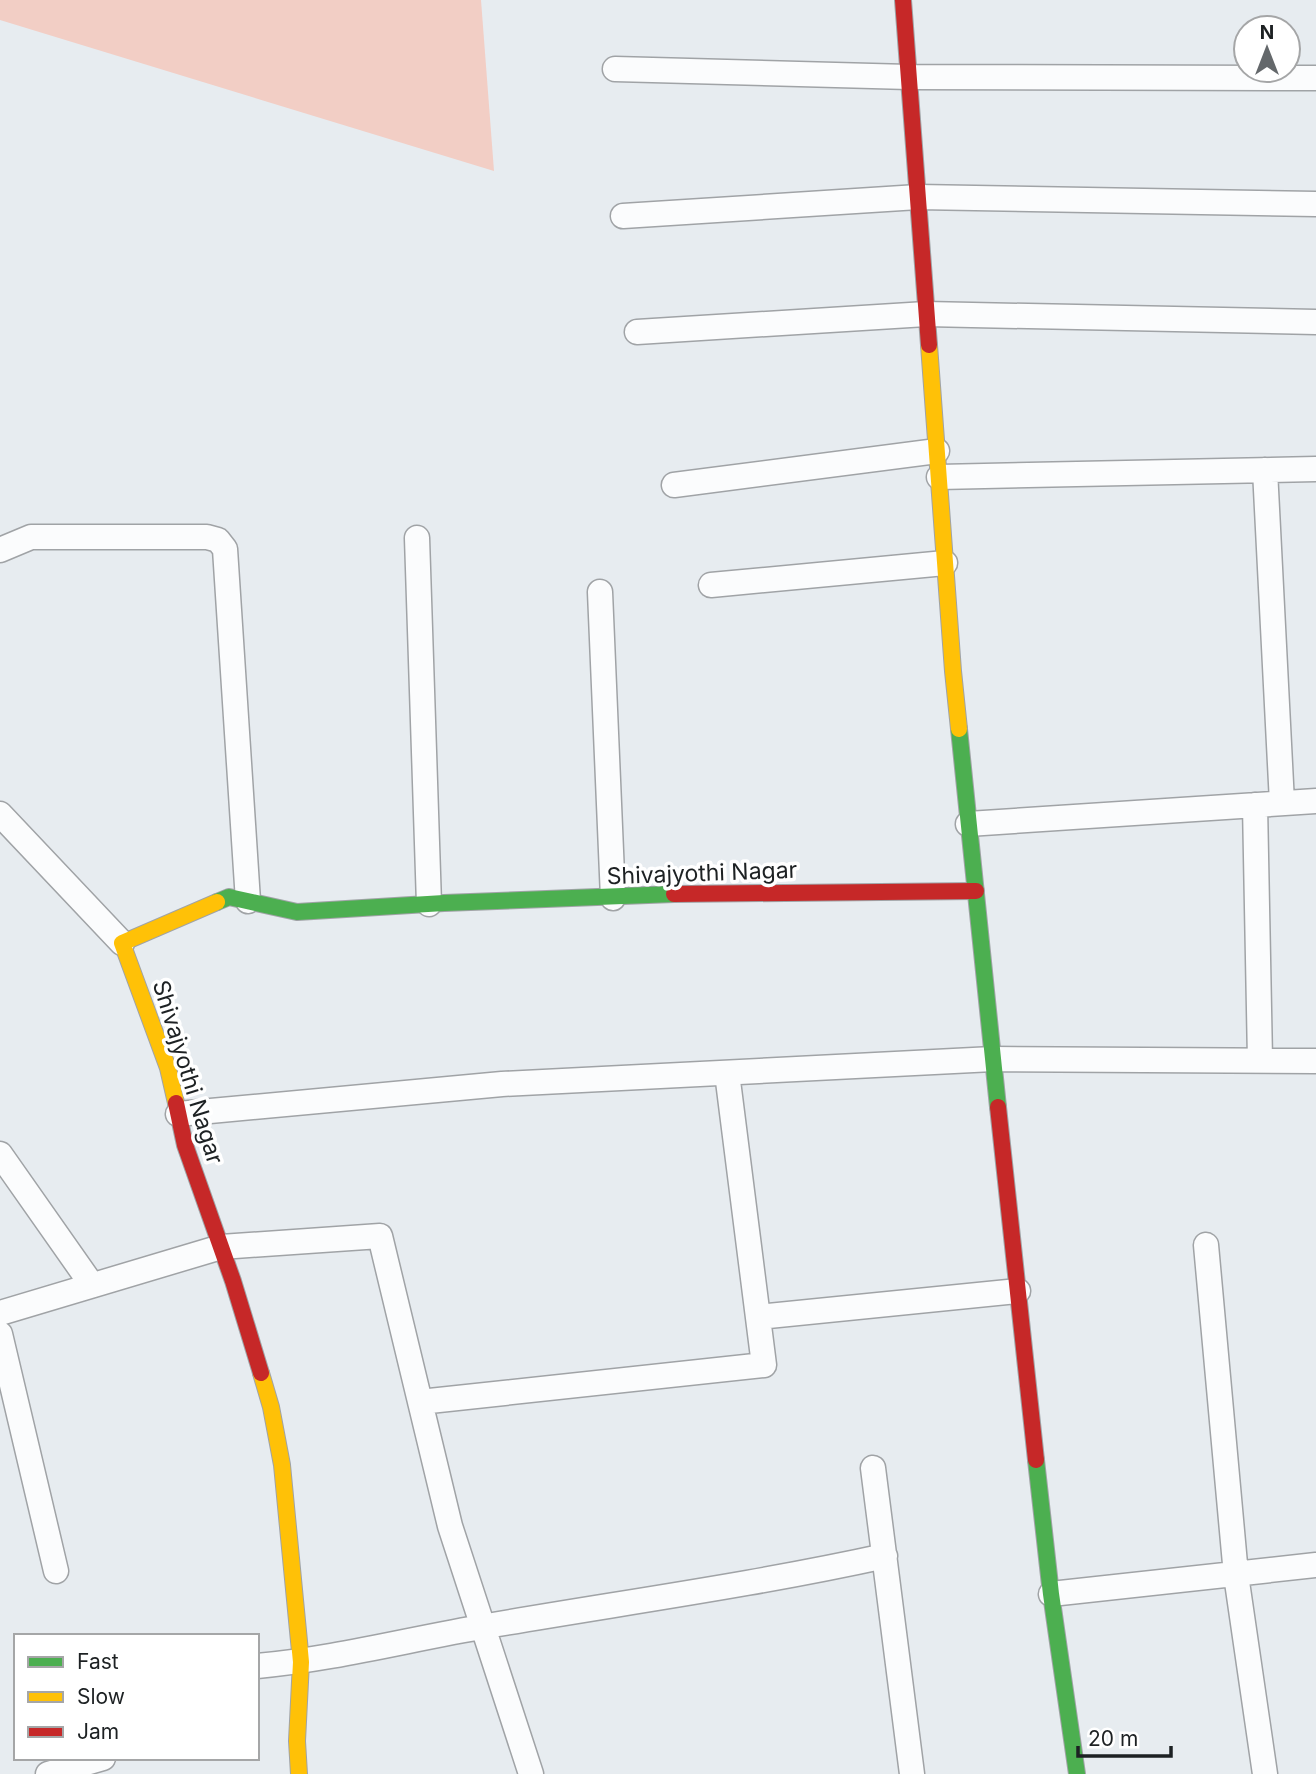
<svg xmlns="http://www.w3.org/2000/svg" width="1316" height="1774" font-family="Inter,sans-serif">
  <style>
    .green { fill: #f2cec5 }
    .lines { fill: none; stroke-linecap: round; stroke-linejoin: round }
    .street-casing { stroke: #a0a3a6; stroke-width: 27 }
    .fast-casing { stroke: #a0a3a6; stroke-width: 18 }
    .slow-casing { stroke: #a0a3a6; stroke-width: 18 }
    .jam-casing { stroke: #a0a3a6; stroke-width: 18 }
    .street { stroke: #fbfcfd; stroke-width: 24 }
    .fast { stroke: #4caf50; stroke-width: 16 }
    .slow { stroke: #ffc107; stroke-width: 16 }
    .jam { stroke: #c62828; stroke-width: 16 }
    .labels { text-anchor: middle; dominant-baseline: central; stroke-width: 7; stroke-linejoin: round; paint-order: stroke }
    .street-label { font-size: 23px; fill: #1d2123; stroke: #fff }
  </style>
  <rect width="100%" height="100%" fill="#e7ecf0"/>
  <!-- green -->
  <path class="green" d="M0 0H481L494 171 0 20Z"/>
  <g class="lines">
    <!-- street casing -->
    <g class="street-casing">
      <path id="street" d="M615 69 909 77 1316 78
        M623 216 918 197 1316 204
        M637 332 926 314 1316 322
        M1265 470 1282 803
        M939 477 1316 469
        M674 485 937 451
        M417 538 429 904
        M0 550 31 537H207L218 540 225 549 248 901
        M711 585 945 563
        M600 592 613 898
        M1255 805 1260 1060
        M0 814 122 943
        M968 824 1316 801
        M178 1114 502 1084 993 1059 1316 1061
        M0 1154 92 1285
        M1206 1245 1236 1575 1265 1774
        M0 1313 221 1247 380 1236 450 1526 531 1774
        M758 1317 1018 1291
        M0 1334 56 1571
        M420 1402 764 1365 727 1073
        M873 1468 912 1774
        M1051 1594 1316 1565
        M257 1666C335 1659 410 1639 487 1626 620 1603 753 1585 885 1556
        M48 1774 103 1758"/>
    </g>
    <!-- fast casing -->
    <g class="fast-casing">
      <path id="fast" d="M959 729 998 1107
        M217 902 229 897 297 912 444 903 674 894
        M1036 1460 1051 1594 1077 1774"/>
    </g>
    <!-- slow casing -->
    <g class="slow-casing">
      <path id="slow" d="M929 345 953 671 959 729
        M176 1103 168 1068 122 943 217 902
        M261 1373 271 1407 282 1465 301 1662 297 1741 299 1774"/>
    </g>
    <!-- jam casing -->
    <g class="jam-casing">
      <path id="jam" d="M903 0 929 345
        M674 894 976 891
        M176 1103 185 1145 233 1281 261 1373
        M998 1107 1036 1460"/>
    </g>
    <!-- street -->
    <use href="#street" class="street"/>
    <!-- fast -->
    <use href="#fast" class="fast"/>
    <!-- slow -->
    <use href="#slow" class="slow"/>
    <!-- jam -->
    <use href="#jam" class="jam"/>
  </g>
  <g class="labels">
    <!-- street labels -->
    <g class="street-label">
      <text transform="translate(702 873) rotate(-2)">Shivajyothi Nagar</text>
      <text transform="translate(188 1072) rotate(73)">Shivajyothi Nagar</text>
    </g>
  </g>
  <!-- legend -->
  <rect x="14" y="1634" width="245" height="126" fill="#ffffff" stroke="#a5a6a7" stroke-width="2"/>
  <rect x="28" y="1657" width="35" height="10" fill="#4caf50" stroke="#a5a6a7" stroke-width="2"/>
  <text x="77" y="1669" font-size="21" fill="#1d2123">Fast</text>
  <rect x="28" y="1692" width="35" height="10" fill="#ffc107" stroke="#a5a6a7" stroke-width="2"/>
  <text x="77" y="1704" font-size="21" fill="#1d2123">Slow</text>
  <rect x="28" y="1727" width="35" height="10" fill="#c62828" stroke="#a5a6a7" stroke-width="2"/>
  <text x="77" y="1739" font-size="21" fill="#1d2123">Jam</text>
  <!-- north arrow -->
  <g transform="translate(1267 49)"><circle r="33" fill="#ffffff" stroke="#a5a6a7" stroke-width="2"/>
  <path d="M0-5L12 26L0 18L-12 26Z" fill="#64686b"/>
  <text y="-10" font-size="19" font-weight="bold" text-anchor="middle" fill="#1d2123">N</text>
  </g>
  <!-- scale -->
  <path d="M1078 1746v10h93v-10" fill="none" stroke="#1d2123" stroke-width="3.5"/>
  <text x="1088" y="1746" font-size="21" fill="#1d2123" stroke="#ffffff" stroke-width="5" paint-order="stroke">20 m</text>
</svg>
